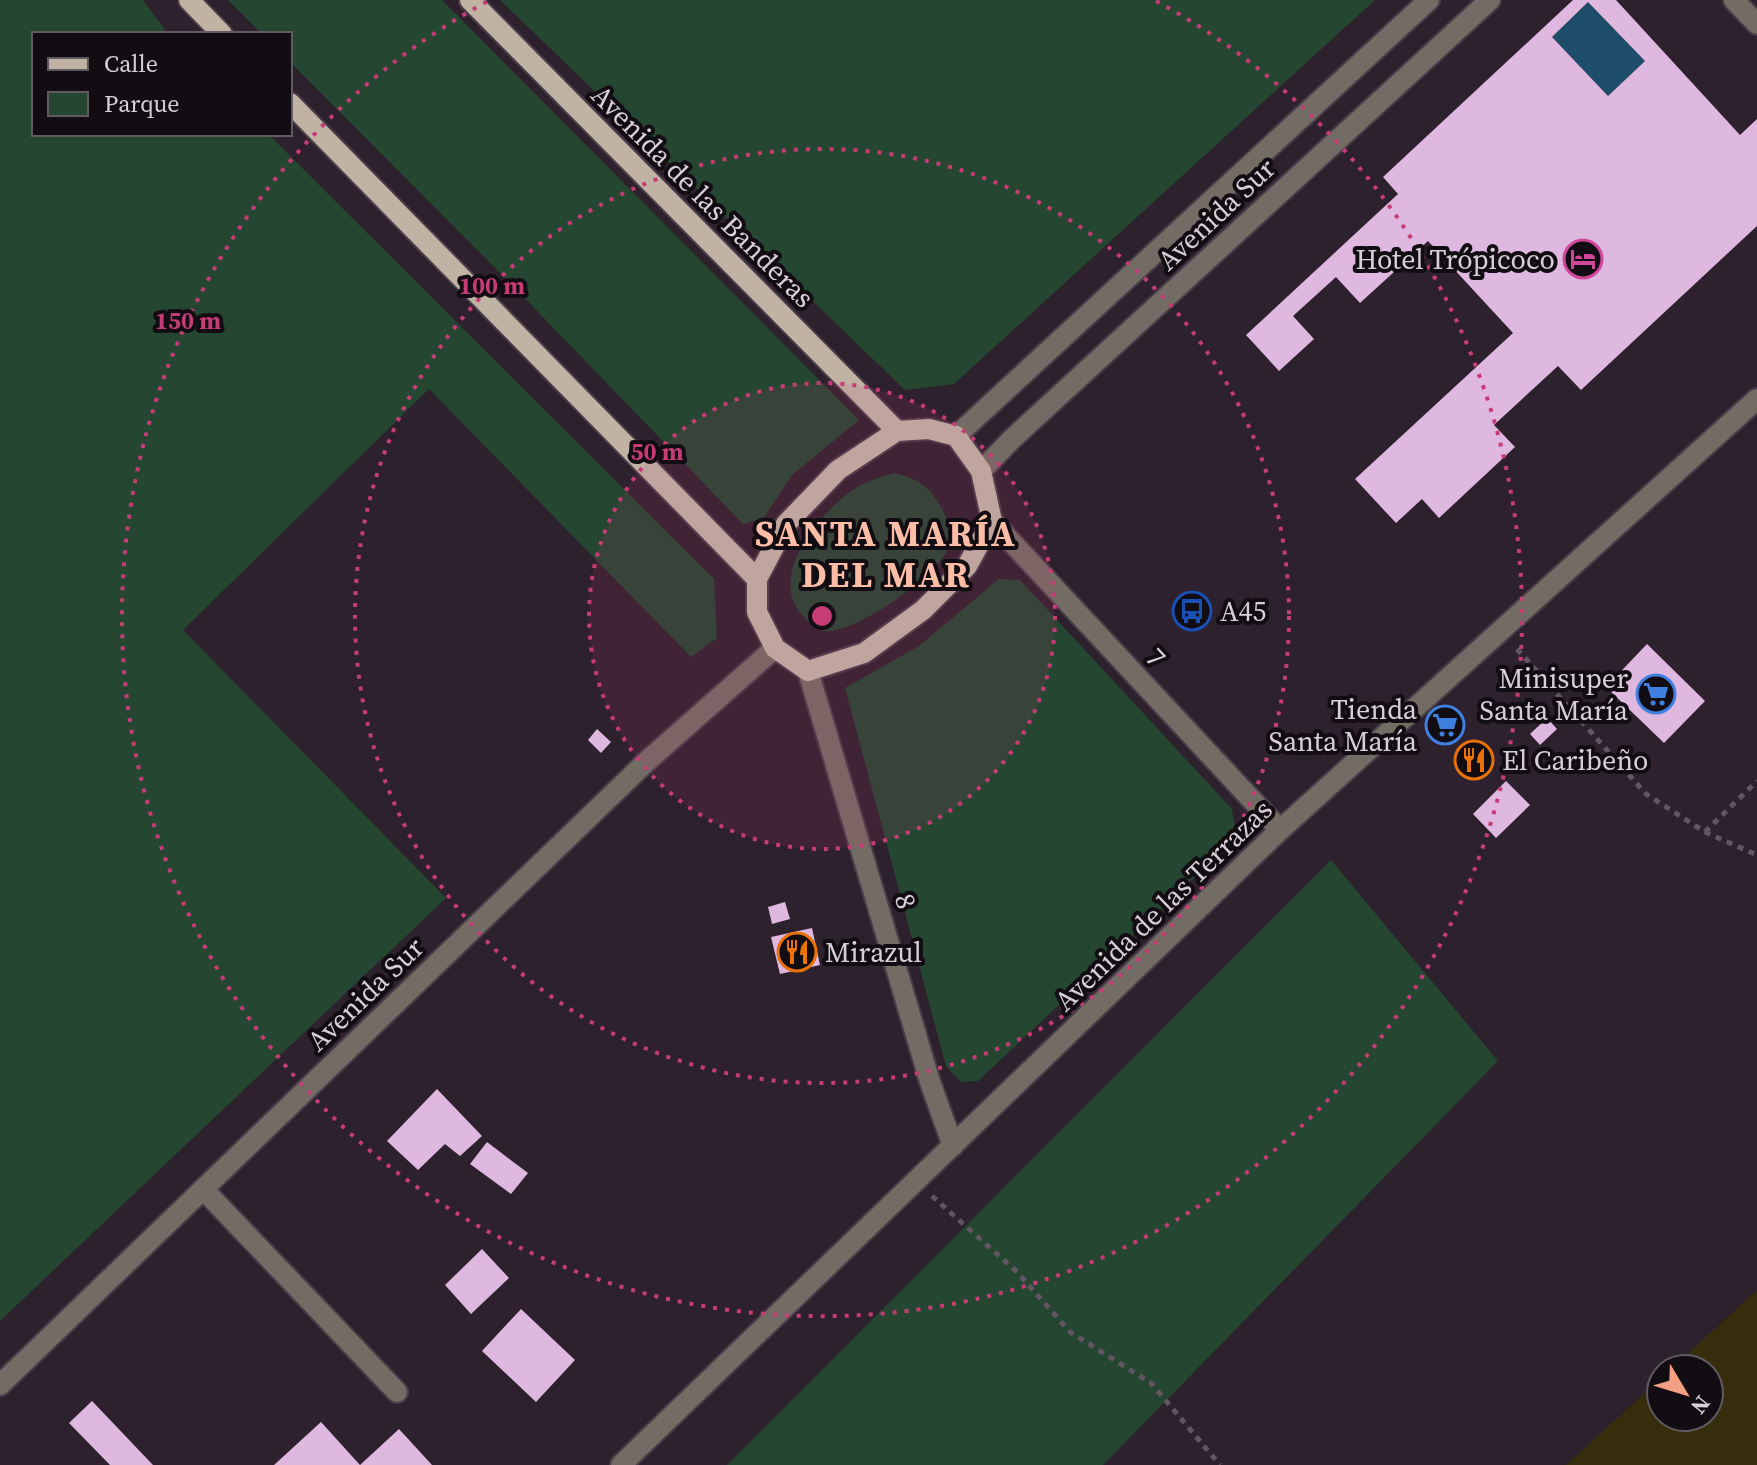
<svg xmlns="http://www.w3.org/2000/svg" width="1757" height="1465" font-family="'Source Serif 4',serif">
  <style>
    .green { fill: #254631 }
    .sand { fill: #352d0c }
    .water { fill: #1d4d68 }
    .building { fill: #dfb8e0; fill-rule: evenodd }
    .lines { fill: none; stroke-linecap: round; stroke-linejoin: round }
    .minor-casing { stroke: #493d49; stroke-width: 24 }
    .major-casing { stroke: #493d49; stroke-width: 24 }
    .path { stroke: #615661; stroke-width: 5; stroke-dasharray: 6 6; stroke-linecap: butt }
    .minor { stroke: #736c65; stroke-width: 20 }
    .major { stroke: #c0b3a4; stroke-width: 20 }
    .ring { fill: none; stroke: #c63c74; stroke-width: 4; stroke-dasharray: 4 8 }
    .labels { text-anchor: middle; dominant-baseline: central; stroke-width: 8; stroke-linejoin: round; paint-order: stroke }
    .street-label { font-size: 28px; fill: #d7ced7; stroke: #120d12 }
    .poi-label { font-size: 28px; fill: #d7ced7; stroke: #120d12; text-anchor: end }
    .district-label { font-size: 36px; font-weight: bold; letter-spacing: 2px; fill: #fcbda7; stroke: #120d12 }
    .centre { fill: #c63c74; stroke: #120d12; stroke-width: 4 }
    .ring-label { font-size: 24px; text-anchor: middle; font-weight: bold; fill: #c63c74; stroke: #120d12; stroke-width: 8; stroke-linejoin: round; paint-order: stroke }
  </style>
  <rect width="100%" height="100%" fill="#2e212e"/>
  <!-- green -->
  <path class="green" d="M0 0H143L168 34H34V134H268L714 579 717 638 691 657 429 389 183 630 446 898 0 1321Z
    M228 0H442L859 420 792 475 764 518 743 524 510 283 290 62V34H262Z
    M500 0H1375L954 384 905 390Z
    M895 473C904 476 916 479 923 485 938 496 953 524 950 544 944 572 848 641 819 630 813 628 809 622 805 618 766 581 814 521 846 495 860 483 877 478 895 473Z
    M999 579 1020 580 1232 809 1235 830 1229 845 978 1081 961 1082 946 1066 845 688 919 646Z
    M1331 860 1498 1061 1103 1465H727Z"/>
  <!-- sand -->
  <path class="sand" d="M1757 1290V1465H1566L1661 1378V1417H1709V1369H1671Z"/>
  <!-- water -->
  <path class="water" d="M1588 2 1645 61 1608 96 1552 37Z"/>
  <!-- building -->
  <path class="building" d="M1573 0H1616L1740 135 1757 119V226L1581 390 1558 366 1494 425 1515 447 1439 518 1422 499 1396 523 1355 479 1513 333 1428 241 1360 303 1336 277 1293 316 1314 339 1279 371 1246 335 1398 194 1383 177ZM1588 2 1645 61 1608 96 1552 37Z
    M1647 644 1705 701 1664 743 1606 687Z
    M1547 718 1557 729 1540 745 1530 734Z
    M597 729 611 742 601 753 588 740Z
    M1506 781 1530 805 1496 838 1473 814Z
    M785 902 790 919 772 924 768 907Z
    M812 928 820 965 780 974 771 937Z
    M437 1089 482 1136 460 1156 445 1144 418 1170 387 1141Z
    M487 1142 528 1173 511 1194 470 1164Z
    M482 1249 509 1278 471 1314 445 1285Z
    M521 1309 575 1360 536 1402 482 1351Z
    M92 1401 153 1465H110L69 1423Z
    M321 1422 360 1465H274Z
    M399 1429 432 1465H360Z"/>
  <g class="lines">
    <!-- minor casing -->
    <g class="minor-casing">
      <path id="minor" d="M1734 0 1757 24
        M956 436 1429 0
        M981 471 1012 439 1490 0
        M992 521 1280 830
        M808 671 930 1082 953 1146
        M203 1189 397 1392
        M0 1385 646 762 775 648
        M621 1465 1280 830 1757 399"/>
    </g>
    <!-- major casing -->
    <g class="major-casing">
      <path id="major" d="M189 0 222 34
        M470 0 897 431
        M290 103 757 579
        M929 429 956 436 981 471 992 521 967 566 923 610 864 653 808 671 775 648 757 612V579L786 524 838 470 897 431Z"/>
    </g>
    <!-- path -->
    <path class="path" d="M1517 649 1646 794 1705 832 1757 855
      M1705 832 1757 781
      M932 1196 1017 1272 1070 1332 1151 1383 1220 1465"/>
    <!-- minor -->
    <use href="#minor" class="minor"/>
    <!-- major -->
    <use href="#major" class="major"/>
  </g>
  <!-- distance rings -->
  <circle cx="822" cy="616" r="233" fill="#c63c74" fill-opacity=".12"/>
  <g class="ring">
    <circle cx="822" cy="616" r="233"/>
    <circle cx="822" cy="616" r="467"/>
    <path d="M1156 1A700 700 0 1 1 488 1"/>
  </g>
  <!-- icons -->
  <defs>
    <g id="hotel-ring" transform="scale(2)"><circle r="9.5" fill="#120d12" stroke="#d1479c" stroke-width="1.5"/><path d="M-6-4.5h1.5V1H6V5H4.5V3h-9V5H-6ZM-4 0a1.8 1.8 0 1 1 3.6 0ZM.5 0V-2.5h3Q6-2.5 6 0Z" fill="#d1479c"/></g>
    <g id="bus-ring" transform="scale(2)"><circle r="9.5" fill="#120d12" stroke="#1a4fb4" stroke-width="1.5"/><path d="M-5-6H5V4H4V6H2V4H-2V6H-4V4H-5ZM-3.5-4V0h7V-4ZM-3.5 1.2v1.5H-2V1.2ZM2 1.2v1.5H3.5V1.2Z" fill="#1a4fb4"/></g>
    <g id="supermarket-ring" transform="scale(2)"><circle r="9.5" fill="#120d12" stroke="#3f7fe0" stroke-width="1.5"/><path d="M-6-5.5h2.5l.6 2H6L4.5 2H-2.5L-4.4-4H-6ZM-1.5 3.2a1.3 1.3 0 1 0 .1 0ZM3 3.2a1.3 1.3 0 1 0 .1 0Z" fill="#3f7fe0"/></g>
    <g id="restaurant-ring" transform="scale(2)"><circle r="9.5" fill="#120d12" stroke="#e8710a" stroke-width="1.5"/><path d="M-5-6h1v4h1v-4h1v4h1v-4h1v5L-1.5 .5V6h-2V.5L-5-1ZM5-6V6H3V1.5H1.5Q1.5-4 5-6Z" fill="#e8710a"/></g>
  </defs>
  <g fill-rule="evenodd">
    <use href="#hotel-ring" x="1583" y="259"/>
    <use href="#bus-ring" x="1192" y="611"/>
    <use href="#supermarket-ring" x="1656" y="694"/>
    <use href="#supermarket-ring" x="1445" y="725"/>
    <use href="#restaurant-ring" x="1474" y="760"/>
    <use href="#restaurant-ring" x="797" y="952"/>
  </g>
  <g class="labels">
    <!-- street labels -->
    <g class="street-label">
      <text transform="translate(703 196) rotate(45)">Avenida de las Banderas</text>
      <text transform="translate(1216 214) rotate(-43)">Avenida Sur</text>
      <text transform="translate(1156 657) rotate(47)">7</text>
      <text transform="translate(906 901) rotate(73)">8</text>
      <text transform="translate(1163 905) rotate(-44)">Avenida de las Terrazas</text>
      <text transform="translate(365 994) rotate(-44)">Avenida Sur</text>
    </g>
    <!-- poi labels -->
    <g class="poi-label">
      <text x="1555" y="259">Hotel Trópicoco</text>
      <text x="1220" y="611" text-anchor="start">A45</text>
      <text x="1628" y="678">Minisuper<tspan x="1628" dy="32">Santa María</tspan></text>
      <text x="1417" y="709">Tienda<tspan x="1417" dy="32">Santa María</tspan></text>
      <text x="1502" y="760" text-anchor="start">El Caribeño</text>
      <text x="825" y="952" text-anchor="start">Mirazul</text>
    </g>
    <!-- district labels -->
    <g class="district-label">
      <text x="886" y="533">SANTA MARÍA<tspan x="886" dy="41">DEL MAR</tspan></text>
    </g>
  </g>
  <circle cx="822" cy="616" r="12" class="centre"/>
  <g class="ring-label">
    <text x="492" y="294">100 m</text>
    <text x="188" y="329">150 m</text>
    <text x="657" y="460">50 m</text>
  </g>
  <!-- legend -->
  <rect x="32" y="32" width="260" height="104" fill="#120d12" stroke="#615a61" stroke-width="2"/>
  <rect x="48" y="58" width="40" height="12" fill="#c0b3a4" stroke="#615a61" stroke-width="2"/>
  <text x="104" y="72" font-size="24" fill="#d7ced7">Calle</text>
  <rect x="48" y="92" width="40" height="24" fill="#254631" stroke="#615a61" stroke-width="2"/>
  <text x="104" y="112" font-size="24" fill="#d7ced7">Parque</text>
  <!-- north arrow -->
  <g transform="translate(1685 1393) rotate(128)"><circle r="38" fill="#120d12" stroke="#615a61" stroke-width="2"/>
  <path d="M0-6L14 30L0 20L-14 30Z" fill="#f39f83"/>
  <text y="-12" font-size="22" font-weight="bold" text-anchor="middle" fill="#d7ced7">N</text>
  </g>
</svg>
